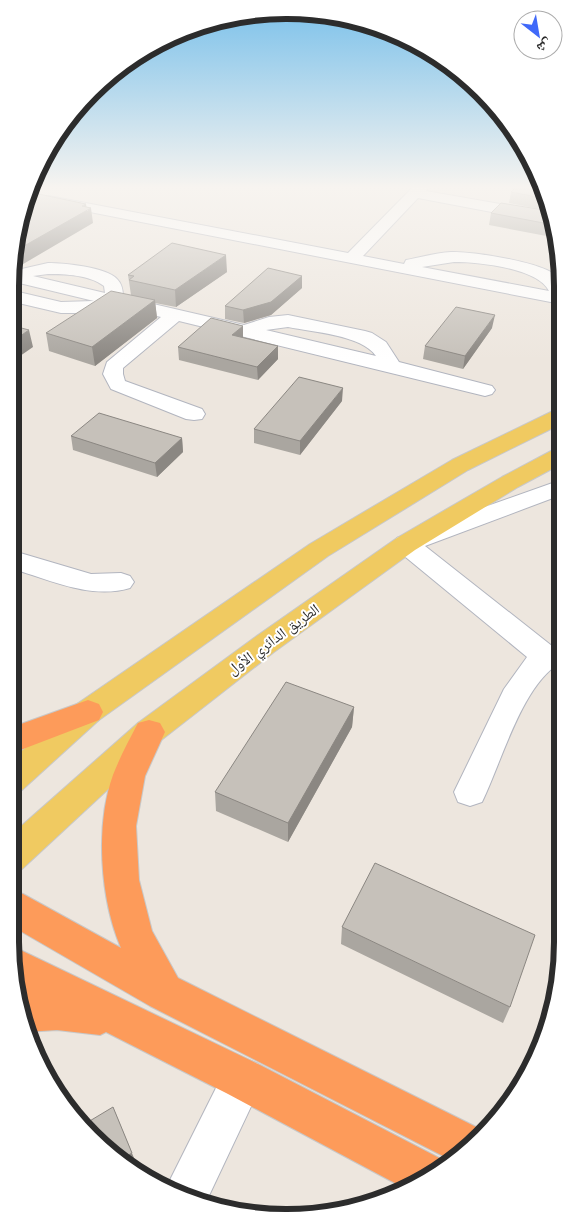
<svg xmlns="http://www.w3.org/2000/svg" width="573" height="1228" font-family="Poppins,'Noto Naskh Arabic',sans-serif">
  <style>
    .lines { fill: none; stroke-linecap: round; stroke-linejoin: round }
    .minor-casing { stroke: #b2b5bf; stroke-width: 2 }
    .major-casing { stroke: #c8c8c8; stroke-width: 2 }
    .highway-casing { stroke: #c8c8c8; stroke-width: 2 }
    .minor { fill: #fff; fill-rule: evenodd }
    .major { fill: #f0ca61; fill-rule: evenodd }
    .highway { fill: #fd9b5a; fill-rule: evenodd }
    .wall { fill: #aaa6a0 }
    .shaded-wall { fill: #8b8782 }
    .building { fill: #c6c1ba; stroke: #8b8782 }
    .labels { text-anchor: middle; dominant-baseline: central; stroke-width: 4; stroke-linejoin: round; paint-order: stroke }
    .street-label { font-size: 15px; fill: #2c2c2c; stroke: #fff }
    .rim { fill: none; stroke: #2c2c2c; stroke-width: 6 }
  </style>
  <rect width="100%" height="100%" fill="#ede6de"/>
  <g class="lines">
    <!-- minor casing -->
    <g class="minor-casing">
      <path id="minor" d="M412 188H427L426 191 534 210 539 212 542 215 539 218 534 220 418 198 363 256 404 264 406 260C421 257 436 253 451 252 469 251 555 263 561 281 563 288 561 298 561 304L49 204 44 203 42 200 44 197 49 196 348 253ZM454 262C478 262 538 268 549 291L422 267Z
        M48 263C64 263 106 267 117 279 122 284 123 290 123 297L244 325 269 317 288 315 365 331 372 333 386 342 399 362 492 386 495 390 492 394 485 396 179 321 123 368V374L125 381 202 409 205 414 202 419 194 420 186 419 111 389 103 374 107 362 161 317 116 306 85 313H61L10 301V290L61 302 94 301 11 281 13 271ZM48 274C66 274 89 275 104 286L105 293 33 276ZM288 327C312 332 362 335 376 356L266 330Z
        M561 480V495L425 546 552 646 562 647V669L554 667C520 693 501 763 482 802L470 806 458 802 454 792 504 689 527 657 397 550 393 544 397 538Z
        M10 550 91 574 121 573 130 576 134 582 130 588C90 600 48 579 10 568Z
        M243 1058 258 1064 264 1079 206 1202 167 1186 228 1064Z"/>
    </g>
    <!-- major casing -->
    <g class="major-casing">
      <path id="major" d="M561 410V424L468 470 328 556 99 720 22 790 10 794V761L77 704 310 544 452 460 553 411Z
        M561 448V464L518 487 415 550 274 652 160 741 22 869 10 874V836L138 723 254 638 397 538 502 477 553 450Z"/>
    </g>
    <!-- highway casing -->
    <g class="highway-casing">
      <path id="highway" d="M88 700 99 704 103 712 99 720 10 754V728Z
        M149 720 160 723 165 732 145 776 136 826 139 880 152 931 178 978 482 1130 484 1132 449 1159 150 1006 10 925V889L23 894 121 948C100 899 95 825 113 775 120 757 129 740 138 723Z
        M14 947 258 1064 443 1160 444 1163 408 1190 228 1094 106 1032 100 1035 57 1030 25 1032 19 994 26 992 18 988 11 948Z"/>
    </g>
    <!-- minor -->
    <use href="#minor" class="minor"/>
    <!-- major -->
    <use href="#major" class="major"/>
    <!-- highway -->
    <use href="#highway" class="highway"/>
  </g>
  <!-- wall -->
  <path class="wall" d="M544 188 550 211 509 203 511 192Z
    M550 211 557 238 489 225 491 213Z
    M227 272 176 307 155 303 157 318 95 366 49 351 46 333 131 295 128 275Z
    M302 288 271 315 244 323 225 319V306Z
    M243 326V337L278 346V359L258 380 179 360 178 347Z
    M492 328 463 369 423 359 425 346Z
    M342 401 300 455 254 443V429Z
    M71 436 182 438 183 452 157 477 73 450Z
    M354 707 352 727 288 842 216 811 215 792Z
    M342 927 510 1007 503 1023 341 944Z"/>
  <!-- shaded-wall -->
  <path class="shaded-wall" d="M86 204 87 211 91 208 93 223 13 270 17 250Z
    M226 255 227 272 176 307 175 290Z
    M302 276V288L271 315 244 323 243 310Z
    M155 300 157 318 95 366 92 347Z
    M495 315 492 328 463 369 465 356Z
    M243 326V339L232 335Z
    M29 330 33 347 10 363V343Z
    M278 346V359L258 380 257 367Z
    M343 388 342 401 300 455V441Z
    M182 438 183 452 157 477 155 463Z
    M354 707 352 727 288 842V823Z
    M113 1107 134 1158 124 1163 120 1160Z"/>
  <!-- building -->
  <path class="building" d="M515 188H544L547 199 511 192Z
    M29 192 86 204 82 206 91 208 17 250Z
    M501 203 550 211 554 225 491 213Z
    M172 243 226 255 175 290 129 280 134 276 128 275Z
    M268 268 302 276 271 302 243 310 225 306Z
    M111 291 155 300 92 347 46 333Z
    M456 307 495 315 465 356 425 346Z
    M211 318 243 326 232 335 278 346 257 367 178 347Z
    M10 325 29 330 10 343Z
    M299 377 343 388 300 441 254 429Z
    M99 413 182 438 155 463 71 436Z
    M286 682 354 707 288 823 215 792Z
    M375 863 535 935 510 1007 342 927Z
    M113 1107 132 1153 120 1160 83 1125Z"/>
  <!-- sky -->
  <linearGradient id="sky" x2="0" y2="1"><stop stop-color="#79c0ea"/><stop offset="0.52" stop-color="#f7f4f0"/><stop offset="1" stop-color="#f7f4f0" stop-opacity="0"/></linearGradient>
  <rect width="573" height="360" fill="url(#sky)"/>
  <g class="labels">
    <!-- street labels -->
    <g class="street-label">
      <text transform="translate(273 639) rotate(-36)">الطريق الدائري الأول</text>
    </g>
  </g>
  <!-- crop -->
  <path d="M0 0H573V1228H0ZM286 19H287A267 267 0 0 1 554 286V942A267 267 0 0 1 287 1209H286A267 267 0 0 1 19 942V286A267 267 0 0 1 286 19Z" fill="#fff" fill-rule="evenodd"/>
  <path class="rim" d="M286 19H287A267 267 0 0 1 554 286V942A267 267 0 0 1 287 1209H286A267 267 0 0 1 19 942V286A267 267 0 0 1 286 19Z"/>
  <!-- north arrow -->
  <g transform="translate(538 35) rotate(149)"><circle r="24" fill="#ffffff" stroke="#ababab"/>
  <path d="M0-4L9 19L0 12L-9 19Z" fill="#4069f9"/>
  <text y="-8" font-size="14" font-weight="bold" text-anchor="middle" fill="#2c2c2c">ش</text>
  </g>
</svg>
